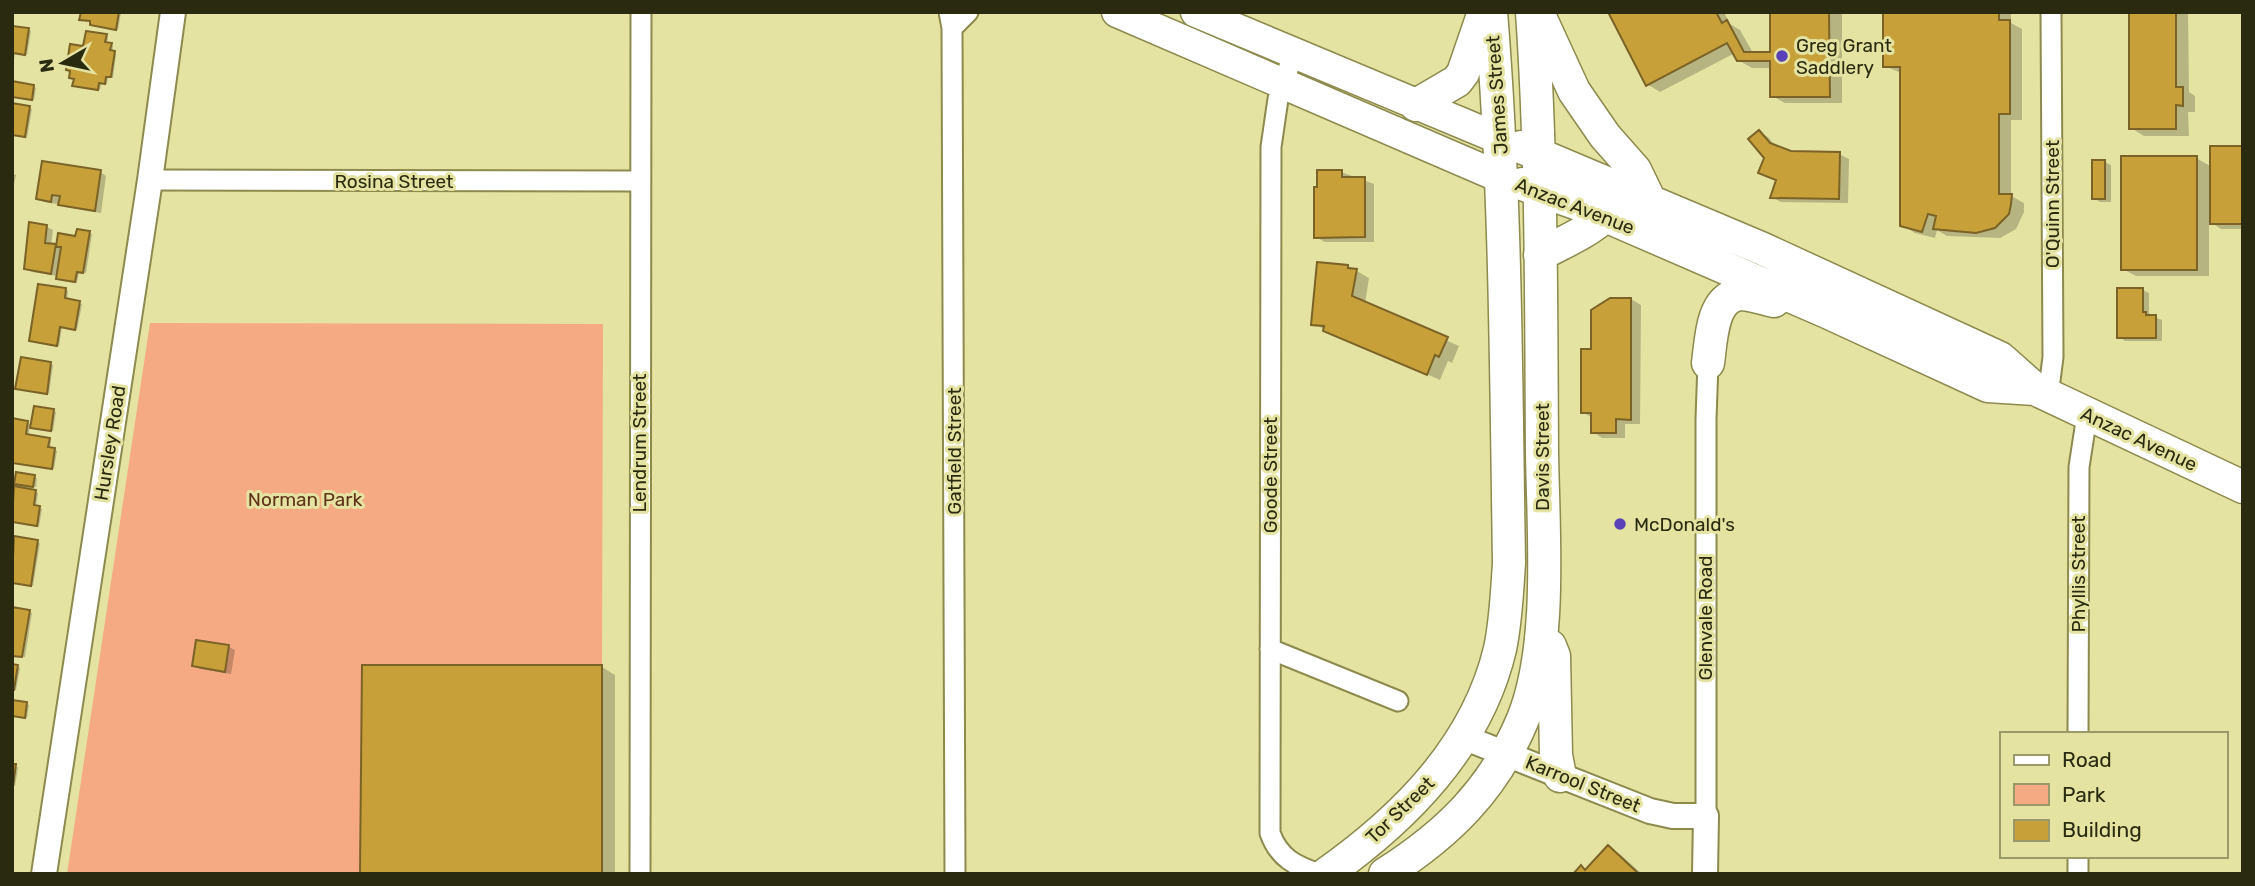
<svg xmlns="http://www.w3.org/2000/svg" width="2255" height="886" font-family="Rubik,sans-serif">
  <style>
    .green { fill: #f5aa84 }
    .shadow { fill: #0003 }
    .building { fill: #c8a039; stroke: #7b6327; stroke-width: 2 }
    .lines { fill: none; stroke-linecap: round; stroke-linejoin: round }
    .minor-casing { stroke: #8c8a4c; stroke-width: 23 }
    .tertiary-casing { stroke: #8c8a4c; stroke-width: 28 }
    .primary-casing { stroke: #8c8a4c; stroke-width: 33 }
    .trunk-casing { stroke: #8c8a4c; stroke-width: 35 }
    .minor { stroke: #fff; stroke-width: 19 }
    .tertiary { stroke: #fff; stroke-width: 24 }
    .primary { stroke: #fff; stroke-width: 30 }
    .trunk { stroke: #fff; stroke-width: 32 }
    .poi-dot { fill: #5a40b9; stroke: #e4e3a2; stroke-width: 2.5 }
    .labels { text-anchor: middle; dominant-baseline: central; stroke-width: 6; stroke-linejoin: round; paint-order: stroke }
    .poi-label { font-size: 19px; fill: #2a2a10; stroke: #e4e3a2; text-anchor: start }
    .street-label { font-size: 19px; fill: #2a2a10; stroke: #e4e3a2 }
    .park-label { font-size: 19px; fill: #60321a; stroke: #e4e3a2 }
  </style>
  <rect width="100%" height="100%" fill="#e4e3a2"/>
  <!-- green -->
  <path class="green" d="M150 323 603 324 602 665H362L360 874H67Z"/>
  <!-- shadow -->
  <path class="shadow" d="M82 12H121L118 30 94 26Z
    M1610 12H1724L1730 24 1740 30 1753 53H1772V12H1842V103H1785L1772 96V68H1752L1738 60 1735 53 1660 92 1647 84Z
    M1885 12H2011V23L2022 29V120H2011V196L2024 203V212L2016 229 2000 238 1947 236 1937 230 1935 238 1915 233 1902 225 1901 73 1885 66Z
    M2131 12H2188L2189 92 2195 96V112H2188L2189 136H2144L2131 128Z
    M12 27 31 31 27 55 15 53 12 73Z
    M106 36 108 37 107 44 113 46 112 53 116 54 113 78 108 77 107 84H101L100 90 77 87 75 79 71 77 85 48Z
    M34 87 36 88 34 100 14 97Z
    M12 105 32 109 27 138 12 135Z
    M1759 132 1768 137 1777 148 1790 153 1839 154 1849 159 1848 203 1781 202 1772 197 1778 181 1760 173 1766 158Z
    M2243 148V229H2221L2209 221V276H2136L2123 269 2196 158 2212 167Z
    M2105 162 2111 165V202H2100L2094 198Z
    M100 172 106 176 101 213 66 207 57 202V204L44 202 37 198Z
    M1341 172 1374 184V242H1325L1316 237Z
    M12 173 16 175 12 193Z
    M47 227 53 230 51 245 58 247 59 235 77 238 89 233 92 234 86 273 79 272 77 283 60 280 58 276 32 272 25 268Z
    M1348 266 1369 278 1365 304 1459 346 1452 363 1448 361 1440 380 1313 324Z
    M66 290 68 291 67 300 82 304 77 330 62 327 59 346 33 342Z
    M2143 290 2149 293V315L2162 320V341H2125L2119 337Z
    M1631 299 1641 305 1640 424H1625V438H1602L1593 432 1592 418 1583 412 1592 351Z
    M22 359 53 365 49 394 20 389Z
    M53 411 56 412 53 431 30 426 28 436 51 441 50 449 57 451 54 469 12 463 28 423 32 425Z
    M18 474 37 478 36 487 19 485Z
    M15 489 38 493 36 507 42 509 39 527 12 522Z
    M16 538 40 543 33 586 12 583V558Z
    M29 612 32 613 25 657 12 656Z
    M229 647 235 650 231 674 200 669 194 666Z
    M17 666 20 668 16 690H12Z
    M602 667 615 675V874H362Z
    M27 704 29 705 27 718 12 715Z
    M16 766 18 768 15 786 12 785Z
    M1608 848 1621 855 1642 874H1575L1581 867 1587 871Z"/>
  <!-- building -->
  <path class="building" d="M81 12H119L116 30 90 25V21L79 20Z
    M1608 12H1716L1722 23 1727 20 1744 52H1770V12H1829L1830 97H1770V61H1737L1727 43 1646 86Z
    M1883 12H1999V20H2010V114H1999V194H2012L2011 204 2009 214 1995 228 1976 233 1933 229 1936 216 1928 214 1922 232 1900 226V67H1883Z
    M2129 12H2176V87H2183V106L2176 105V129H2129Z
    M12 26 29 28 25 55 13 53 12 58Z
    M86 31 107 34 105 42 112 43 110 50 115 51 111 77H106L105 84 99 83 98 90 72 86 74 79 69 78 70 71 66 70 70 44 83 46Z
    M12 81 34 85 32 100 12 97Z
    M12 103 30 106 25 137 12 135Z
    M1759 130 1770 143 1791 151 1840 152 1839 199 1770 198 1776 180 1758 173 1764 158 1748 139Z
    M2210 146H2243V224H2210Z
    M2121 156H2197V270H2121Z
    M2092 160H2105V199H2092Z
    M42 161 101 170 95 211 58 205 60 196 52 195 51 202 36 199Z
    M1317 170H1342V177H1365V237L1314 238V187H1317Z
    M29 222 47 225 45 243 56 244 51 274 24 269Z
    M77 229 90 231 83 273 77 272 75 282 56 279 61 247H56L58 233 75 236Z
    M1317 262 1348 265V268L1357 269 1352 296 1448 337 1439 357 1435 355 1427 375 1323 331 1324 326 1311 325Z
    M38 284 66 288 65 298 80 301 75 330 60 327 57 346 29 341Z
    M2117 288H2143V312H2146V315H2156V338H2117Z
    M1610 298H1631V420L1616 419V433H1591V413H1581V349H1591V310Z
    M21 357 51 362 47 394 15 389Z
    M34 406 54 409 51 431 30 428Z
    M12 418 28 421 26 434 50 438 48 447 55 448 52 469 12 463Z
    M16 472 35 475 33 487 14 484Z
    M14 486 36 490 34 505 40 506 37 526 12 522Z
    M14 536 38 540 31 586 12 583Z
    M12 607 30 610 22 657 12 656Z
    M196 640 229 645 225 672 192 666Z
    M12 664 18 665 14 690H12Z
    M362 665H602V874H360Z
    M12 700 27 702 25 718 12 716Z
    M12 764H16L13 786 12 785Z
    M1608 845 1639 874H1573L1581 865 1585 870Z"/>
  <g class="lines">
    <!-- minor casing -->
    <g class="minor-casing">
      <path id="minor" d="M949 12 952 28 955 874
        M952 28 968 12
        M1294 52 1278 99 1271 147 1270 833C1279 858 1295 866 1320 874
        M150 180 639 181
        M2048 396 2053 357 2051 12
        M1270 649 1398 701
        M2078 734 2079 467 2087 415
        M1706 816V419L1708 363
        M640 874 641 12
        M2078 874V856"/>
    </g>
    <!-- tertiary casing -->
    <g class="tertiary-casing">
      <path id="tertiary" d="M1463 737 1650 811 1673 816H1706L1705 874
        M44 874 150 180 173 12"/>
    </g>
    <!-- primary casing -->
    <g class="primary-casing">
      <path id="primary" d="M1117 12 1502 178
        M1196 12 1500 139"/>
    </g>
    <!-- trunk casing -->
    <g class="trunk-casing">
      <path id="trunk" d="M1540 17 1574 91 1605 136 1635 170 1650 201
        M1416 105 1457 81 1463 73 1484 12
        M1521 147 1763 249 2000 358 2035 389 2243 487
        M1522 184 1578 204 1827 312 1988 386 2035 389
        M1540 255C1563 242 1585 234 1605 216
        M1708 363C1711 343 1711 301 1736 295 1746 292 1764 299 1774 301
        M1550 646 1554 656 1556 755 1560 776
        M1326 874C1405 818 1477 746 1500 649 1506 621 1507 592 1509 563 1506 380 1506 196 1491 12
        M1385 874C1448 834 1494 789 1523 719 1553 644 1543 532 1542 451 1541 305 1542 158 1532 12"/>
    </g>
    <!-- minor -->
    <use href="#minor" class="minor"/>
    <!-- tertiary -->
    <use href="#tertiary" class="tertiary"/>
    <!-- primary -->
    <use href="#primary" class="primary"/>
    <!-- trunk -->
    <use href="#trunk" class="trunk"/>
  </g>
  <!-- markers -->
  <g class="poi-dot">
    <circle cx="1782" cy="56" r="7"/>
    <circle cx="1620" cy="524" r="7"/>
  </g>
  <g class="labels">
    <!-- poi labels -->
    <g class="poi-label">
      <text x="1796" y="45">Greg Grant<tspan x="1796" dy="22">Saddlery</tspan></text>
      <text x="1634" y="524">McDonald's</text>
    </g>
    <!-- street labels -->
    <g class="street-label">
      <text transform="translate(1497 95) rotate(-94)">James Street</text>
      <text x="394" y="181">Rosina Street</text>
      <text transform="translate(2052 204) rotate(-90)">O'Quinn Street</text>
      <text transform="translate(1575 206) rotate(21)">Anzac Avenue</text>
      <text transform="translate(2139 439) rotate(25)">Anzac Avenue</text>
      <text transform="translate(110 443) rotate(-81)">Hursley Road</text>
      <text transform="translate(639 443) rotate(-90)">Lendrum Street</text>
      <text transform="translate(954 451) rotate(-90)">Gatfield Street</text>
      <text transform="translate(1542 457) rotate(-90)">Davis Street</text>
      <text transform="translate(1270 475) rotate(-90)">Goode Street</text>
      <text transform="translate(2078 574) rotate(-90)">Phyllis Street</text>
      <text transform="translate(1705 618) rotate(-90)">Glenvale Road</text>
      <text transform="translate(1583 784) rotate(22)">Karrool Street</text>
      <text transform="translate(1400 810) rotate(-44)">Tor Street</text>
    </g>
    <!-- park labels -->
    <g class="park-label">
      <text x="305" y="499">Norman Park</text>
    </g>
  </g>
  <!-- border -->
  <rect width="2255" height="886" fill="none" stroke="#2a2a10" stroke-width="28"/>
  <!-- legend -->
  <rect x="2000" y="732" width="228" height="126" fill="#e4e3a2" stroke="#9a9968" stroke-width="2"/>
  <rect x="2014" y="755" width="35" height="10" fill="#ffffff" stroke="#9a9968" stroke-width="2"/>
  <text x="2062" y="767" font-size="21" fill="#2a2a10">Road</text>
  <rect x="2014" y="784" width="35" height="21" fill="#f5aa84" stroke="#9a9968" stroke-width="2"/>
  <text x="2062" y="802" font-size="21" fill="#2a2a10">Park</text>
  <rect x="2014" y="820" width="35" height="21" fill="#c8a039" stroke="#9a9968" stroke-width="2"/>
  <text x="2062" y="837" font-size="21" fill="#2a2a10">Building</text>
  <!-- north arrow -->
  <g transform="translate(63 63) rotate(261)" stroke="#e4e3a2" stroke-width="5" paint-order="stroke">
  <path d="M0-5L12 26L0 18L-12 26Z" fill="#2a2a10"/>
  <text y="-10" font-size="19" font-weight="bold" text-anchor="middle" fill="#2a2a10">N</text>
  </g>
</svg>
